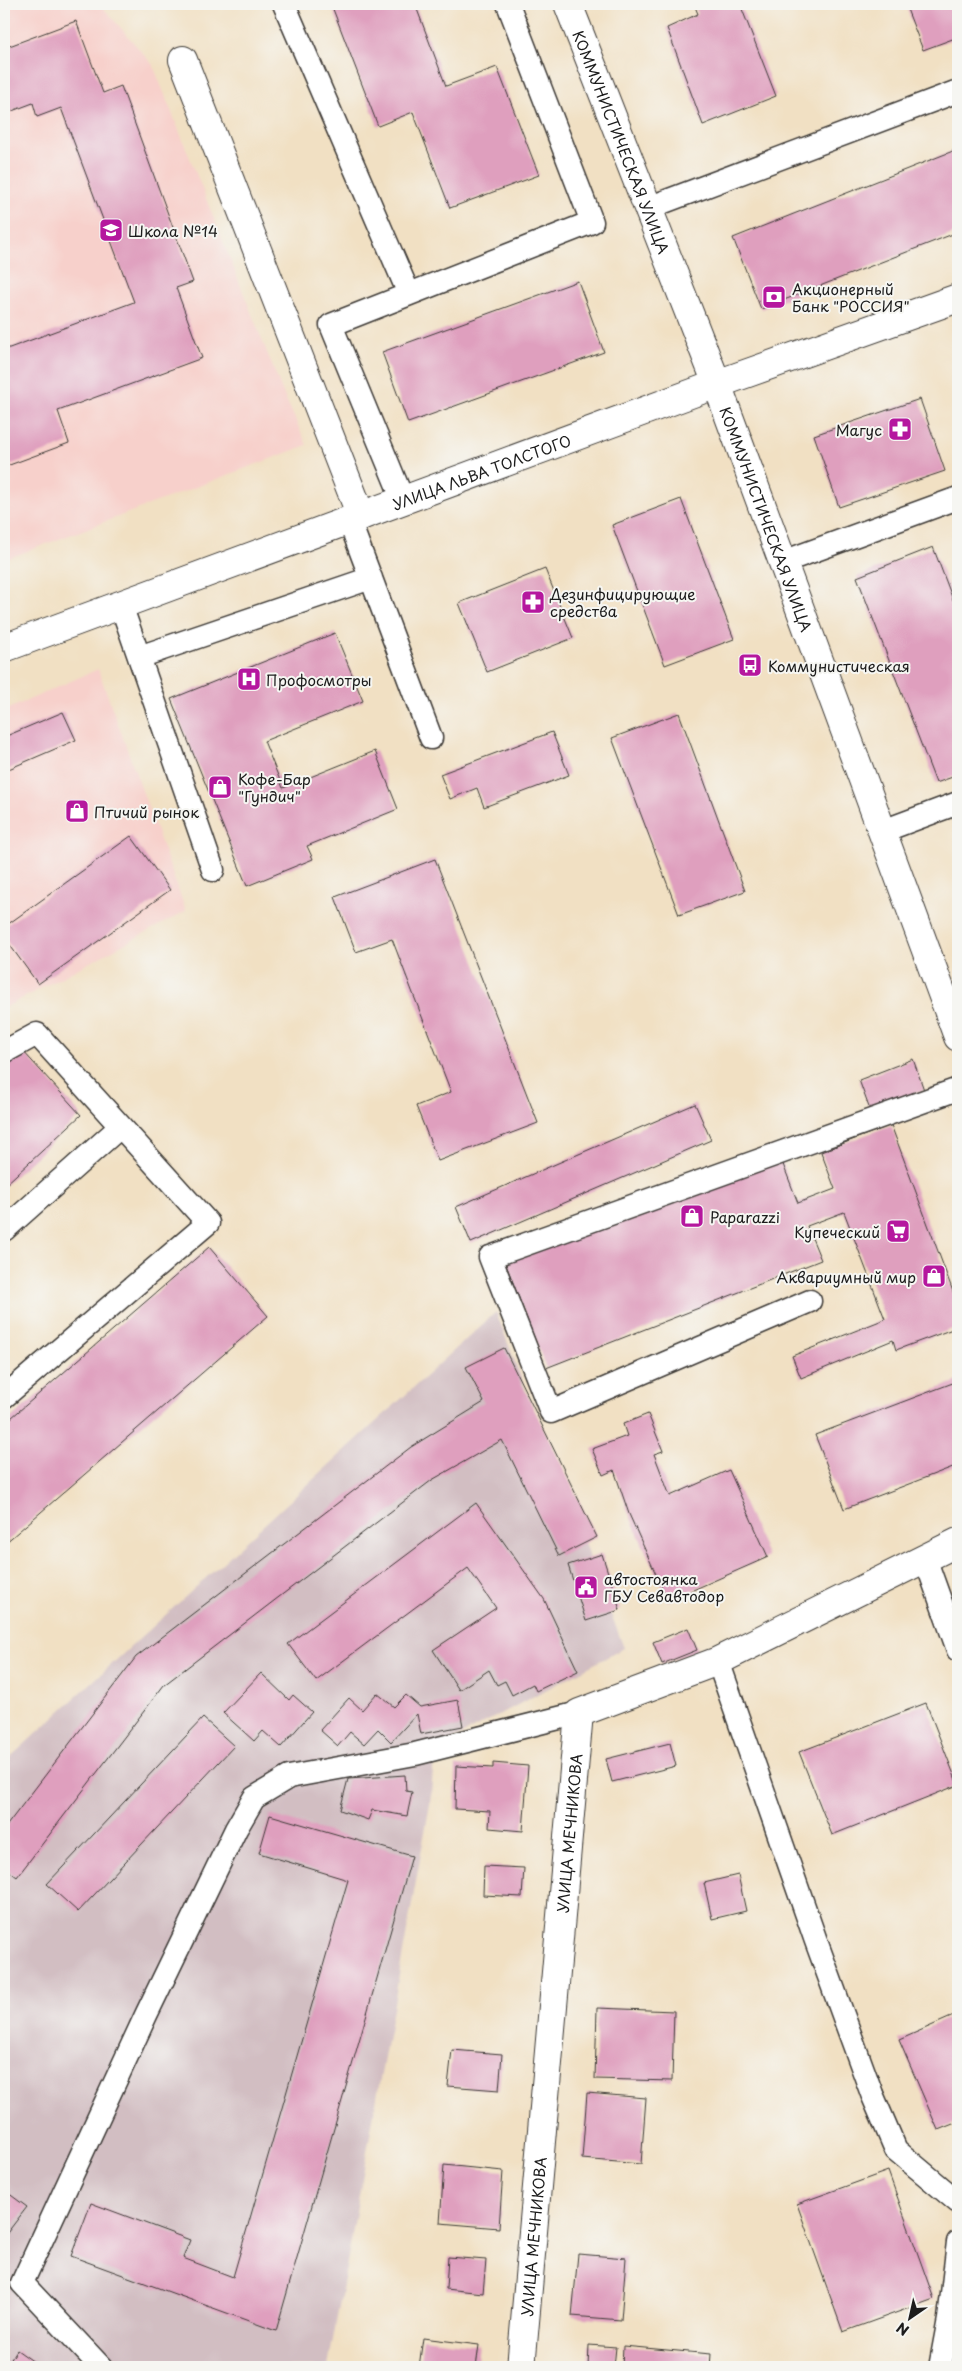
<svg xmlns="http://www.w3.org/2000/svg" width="962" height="2371" font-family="'Playpen Sans',sans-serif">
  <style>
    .built { fill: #f7d0cb }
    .industrial { fill: #d2bec2 }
    .building { fill: #df9fbe }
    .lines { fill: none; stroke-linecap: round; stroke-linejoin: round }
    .service-casing { stroke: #3c3935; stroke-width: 25 }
    .minor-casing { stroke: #3c3935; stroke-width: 30 }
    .tertiary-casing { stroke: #3c3935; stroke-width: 30 }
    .service { stroke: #fff; stroke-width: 22 }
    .minor { stroke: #fff; stroke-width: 28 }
    .tertiary { stroke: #fff; stroke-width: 28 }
    .labels { text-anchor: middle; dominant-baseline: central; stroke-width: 4; stroke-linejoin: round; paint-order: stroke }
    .street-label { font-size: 15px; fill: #1c1c1c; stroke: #f6f6f2 }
    .poi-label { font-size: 15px; fill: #1c1c1c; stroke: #f6f6f2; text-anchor: start }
  </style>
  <rect width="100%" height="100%" fill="#f6f6f2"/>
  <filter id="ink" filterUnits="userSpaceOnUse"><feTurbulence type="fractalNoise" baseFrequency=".02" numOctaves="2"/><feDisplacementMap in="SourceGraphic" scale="10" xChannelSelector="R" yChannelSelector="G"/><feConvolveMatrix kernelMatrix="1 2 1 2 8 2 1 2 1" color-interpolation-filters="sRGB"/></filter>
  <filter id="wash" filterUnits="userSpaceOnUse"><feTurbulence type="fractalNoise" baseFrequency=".0096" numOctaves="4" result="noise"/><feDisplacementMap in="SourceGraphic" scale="20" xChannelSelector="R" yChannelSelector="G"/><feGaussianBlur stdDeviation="1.12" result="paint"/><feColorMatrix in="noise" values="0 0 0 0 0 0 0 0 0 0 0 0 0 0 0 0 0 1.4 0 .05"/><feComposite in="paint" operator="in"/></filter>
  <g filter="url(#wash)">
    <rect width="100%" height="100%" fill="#f1e0c3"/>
    <!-- built -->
    <path class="built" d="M4 4H100L153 65 284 395 307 445 4 560Z
      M98 669 186 911 4 1008V711Z"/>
    <!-- industrial -->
    <path class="industrial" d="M496 1312 624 1648 435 1749 430 1804 328 2367H4V1763Z"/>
    <g id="blocks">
      <!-- building -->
      <path class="building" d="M331 4H415L446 86 497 67 539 175 450 208 413 112 378 126Z
        M694 4H740L776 96 703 125 667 28 698 14Z
        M905 4H958V37L923 50Z
        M76 21 103 93 121 86 193 282 176 288 202 358 58 411 69 443 4 467V350L134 302 61 108 37 117 33 103 4 114V48Z
        M958 149V232L761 309 733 238Z
        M578 281 604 352 408 423 382 352Z
        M920 399 945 471 839 507 814 435Z
        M681 499 734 639 665 665 612 525Z
        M933 547 958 613V775L936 783 857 577Z
        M545 569 573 638 487 672 459 603Z
        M335 633 363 701 264 741 283 788 375 751 398 809 307 846 313 859 247 886 171 699Z
        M63 712 76 740 4 771V737Z
        M679 713 745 891 679 915 612 738Z
        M552 732 569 775 484 807 477 788 450 799 440 774Z
        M131 836 170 890 38 984 4 937V927Z
        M435 859 538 1123 438 1161 416 1106 451 1092 392 939 356 952 335 897Z
        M22 1050 81 1115 4 1186V1067Z
        M913 1059 924 1090 870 1110 859 1080Z
        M695 1104 711 1140 471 1243 456 1207Z
        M891 1125 958 1305V1327L896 1350 893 1340 801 1378 792 1356 885 1319 844 1212 807 1226 821 1260 546 1368 505 1262 779 1154 798 1203 835 1189 821 1152Z
        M209 1247 268 1316 4 1544V1424Z
        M504 1348 597 1537 559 1556 502 1440 432 1480 164 1685 17 1877 4 1867V1829L136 1657 411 1447 484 1402 466 1367Z
        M958 1381V1465L844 1509 815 1435Z
        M648 1414 663 1451 654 1454 670 1496 729 1470 768 1557 668 1601 629 1514 614 1470 603 1475 592 1449 627 1436 623 1424Z
        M476 1503 544 1599 578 1671 536 1691 533 1684 512 1695 505 1681 497 1685 489 1670 459 1690 433 1650 496 1608 468 1568 316 1681 288 1644Z
        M602 1554 620 1610 586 1621 568 1565Z
        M688 1628 697 1650 662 1664 653 1642Z
        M261 1673 289 1700 293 1695 312 1712 281 1747 263 1731 254 1741 223 1713Z
        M377 1693 394 1707 406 1695 420 1707 458 1700 463 1726 421 1734 417 1714 391 1742 378 1729 364 1744 350 1732 338 1746 320 1730 349 1698 362 1710Z
        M926 1703 958 1785 832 1835 799 1752Z
        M203 1718 234 1746 78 1912 47 1884Z
        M670 1743 676 1766 612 1782 606 1759Z
        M493 1763 528 1766 523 1831 489 1828 490 1811 455 1809 456 1766 493 1768Z
        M405 1775 406 1791 412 1792 407 1816 372 1810 368 1820 340 1810 348 1779Z
        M270 1815 412 1856 276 2331 71 2256 91 2203 190 2240 183 2258 233 2277 348 1880 259 1853Z
        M484 1866 524 1868 522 1897 483 1895Z
        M738 1875 746 1911 712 1919 704 1883Z
        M597 2008 674 2011 672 2081 595 2079Z
        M958 2014V2122L938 2130 899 2040Z
        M452 2050 502 2054 499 2090 448 2086Z
        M587 2093 646 2098 641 2164 582 2159Z
        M444 2165 503 2171 499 2228 440 2223Z
        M888 2171 934 2299 843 2332 797 2204Z
        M4 2190 27 2207 4 2237Z
        M578 2254 626 2258 621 2320 572 2316Z
        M448 2257 486 2260 483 2293 446 2289Z
        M423 2338 479 2345 476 2367H419Z
        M589 2345 616 2347 614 2367H588Z
        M623 2346 711 2354 710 2367H622Z
        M17 2350 41 2367H6Z"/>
    </g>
  </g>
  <g filter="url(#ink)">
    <use href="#blocks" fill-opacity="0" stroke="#3c3935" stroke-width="1"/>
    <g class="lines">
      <!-- service casing -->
      <g class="service-casing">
        <path id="service" d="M284 4 409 294
          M648 208 958 91
          M403 500 331 325 592 222 508 4
          M349 520 431 738
          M783 562 958 498
          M121 605 213 870
          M139 657 371 578
          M883 831 958 803
          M4 1052 37 1034 208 1223 4 1397
          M4 1230 120 1127
          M810 1301 551 1412 490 1257 958 1089
          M925 1558 958 1650
          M718 1661 816 1941 872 2094 896 2150 958 2202
          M101 2367 22 2283 146 2015 236 1829 254 1798 289 1777 415 1754 579 1713
          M943 2367 941 2362 949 2319 958 2242"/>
      </g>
      <!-- minor casing -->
      <g class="minor-casing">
        <g id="minor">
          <path d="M183 60 361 516"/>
          <path id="s1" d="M4 648 717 384 958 298"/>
          <path id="s2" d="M521 2367 579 1713 718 1661 958 1542"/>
        </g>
      </g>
      <!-- tertiary casing -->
      <g class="tertiary-casing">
        <g id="tertiary">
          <path id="s3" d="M568 4 717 384 958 1037"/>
        </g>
      </g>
      <!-- service -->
      <use href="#service" class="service"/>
      <!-- minor -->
      <use href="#minor" class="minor"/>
      <!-- tertiary -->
      <use href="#tertiary" class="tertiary"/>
    </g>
  </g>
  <!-- icons -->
  <defs>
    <g id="school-square" transform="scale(1.25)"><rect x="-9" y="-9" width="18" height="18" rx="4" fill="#b5179e" stroke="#f6f6f2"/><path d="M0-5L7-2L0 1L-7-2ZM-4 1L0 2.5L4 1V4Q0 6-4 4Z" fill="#fff"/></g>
    <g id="bank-square" transform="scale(1.25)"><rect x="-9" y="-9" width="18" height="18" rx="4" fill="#b5179e" stroke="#f6f6f2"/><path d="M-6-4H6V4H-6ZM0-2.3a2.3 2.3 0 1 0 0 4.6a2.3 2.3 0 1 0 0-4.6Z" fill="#fff"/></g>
    <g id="pharmacy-square" transform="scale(1.25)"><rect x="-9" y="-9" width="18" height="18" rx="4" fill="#b5179e" stroke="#f6f6f2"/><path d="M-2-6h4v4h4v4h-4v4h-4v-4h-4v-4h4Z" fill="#fff"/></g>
    <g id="bus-square" transform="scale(1.25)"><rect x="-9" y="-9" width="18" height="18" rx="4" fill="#b5179e" stroke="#f6f6f2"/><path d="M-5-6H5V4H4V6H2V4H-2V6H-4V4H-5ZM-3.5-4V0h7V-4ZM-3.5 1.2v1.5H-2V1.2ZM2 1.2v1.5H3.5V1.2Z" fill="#fff"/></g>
    <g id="hospital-square" transform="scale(1.25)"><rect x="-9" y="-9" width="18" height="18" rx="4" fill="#b5179e" stroke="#f6f6f2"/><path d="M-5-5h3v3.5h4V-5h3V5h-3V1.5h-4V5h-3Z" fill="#fff"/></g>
    <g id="shop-square" transform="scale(1.25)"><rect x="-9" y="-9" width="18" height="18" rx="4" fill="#b5179e" stroke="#f6f6f2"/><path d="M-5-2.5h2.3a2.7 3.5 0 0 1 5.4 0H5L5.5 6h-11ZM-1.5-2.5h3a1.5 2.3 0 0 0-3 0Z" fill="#fff"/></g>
    <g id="supermarket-square" transform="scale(1.25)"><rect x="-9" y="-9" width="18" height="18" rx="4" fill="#b5179e" stroke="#f6f6f2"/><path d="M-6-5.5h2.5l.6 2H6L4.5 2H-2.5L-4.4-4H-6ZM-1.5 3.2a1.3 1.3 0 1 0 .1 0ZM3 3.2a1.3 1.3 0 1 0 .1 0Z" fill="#fff"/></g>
    <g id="civic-square" transform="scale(1.25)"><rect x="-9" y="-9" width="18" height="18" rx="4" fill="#b5179e" stroke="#f6f6f2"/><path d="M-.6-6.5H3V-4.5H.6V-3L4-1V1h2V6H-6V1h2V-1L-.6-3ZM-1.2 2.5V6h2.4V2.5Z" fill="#fff"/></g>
  </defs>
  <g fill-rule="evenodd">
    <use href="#school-square" x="111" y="230"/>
    <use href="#bank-square" x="774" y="297"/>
    <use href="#pharmacy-square" x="900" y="429"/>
    <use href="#pharmacy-square" x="533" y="602"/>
    <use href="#bus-square" x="750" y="665"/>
    <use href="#hospital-square" x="249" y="679"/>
    <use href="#shop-square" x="220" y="787"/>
    <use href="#shop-square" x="77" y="811"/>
    <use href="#shop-square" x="692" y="1216"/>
    <use href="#supermarket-square" x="898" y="1231"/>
    <use href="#shop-square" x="934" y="1276"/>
    <use href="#civic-square" x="586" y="1587"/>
  </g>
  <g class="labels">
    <!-- street labels -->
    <g class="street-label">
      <text stroke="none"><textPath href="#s3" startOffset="148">КОММУНИСТИЧЕСКАЯ УЛИЦА</textPath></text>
      <text stroke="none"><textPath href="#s1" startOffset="509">УЛИЦА ЛЬВА ТОЛСТОГО</textPath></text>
      <text stroke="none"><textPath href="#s3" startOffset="552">КОММУНИСТИЧЕСКАЯ УЛИЦА</textPath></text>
      <text stroke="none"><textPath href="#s2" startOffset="536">УЛИЦА МЕЧНИКОВА</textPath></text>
      <text stroke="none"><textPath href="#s2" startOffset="131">УЛИЦА МЕЧНИКОВА</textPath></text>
    </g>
    <!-- poi labels -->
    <g class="poi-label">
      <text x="128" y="230">Школа №14</text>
      <text x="792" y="288">Акционерный<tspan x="792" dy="17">Банк "РОССИЯ"</tspan></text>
      <text x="882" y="429" text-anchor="end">Магус</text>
      <text x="550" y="593">Дезинфицирующие<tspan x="550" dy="17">средства</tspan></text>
      <text x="768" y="665">Коммунистическая</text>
      <text x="266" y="679">Профосмотры</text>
      <text x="238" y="778">Кофе-Бар<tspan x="238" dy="17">"Гундич"</tspan></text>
      <text x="94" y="811">Птичий рынок</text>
      <text x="710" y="1216">Paparazzi</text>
      <text x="880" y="1231" text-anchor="end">Купеческий</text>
      <text x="916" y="1276" text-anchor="end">Аквариумный мир</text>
      <text x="604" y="1578">автостоянка<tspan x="604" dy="17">ГБУ Севавтодор</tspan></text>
    </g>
  </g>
  <!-- margin -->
  <rect width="962" height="2371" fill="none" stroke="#f6f6f2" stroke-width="20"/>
  <!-- north arrow -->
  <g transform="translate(910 2318) rotate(214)" stroke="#f6f6f2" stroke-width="4" paint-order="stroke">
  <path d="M0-4L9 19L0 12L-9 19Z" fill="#1c1c1c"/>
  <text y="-8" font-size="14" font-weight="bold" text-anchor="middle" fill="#1c1c1c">N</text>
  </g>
</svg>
